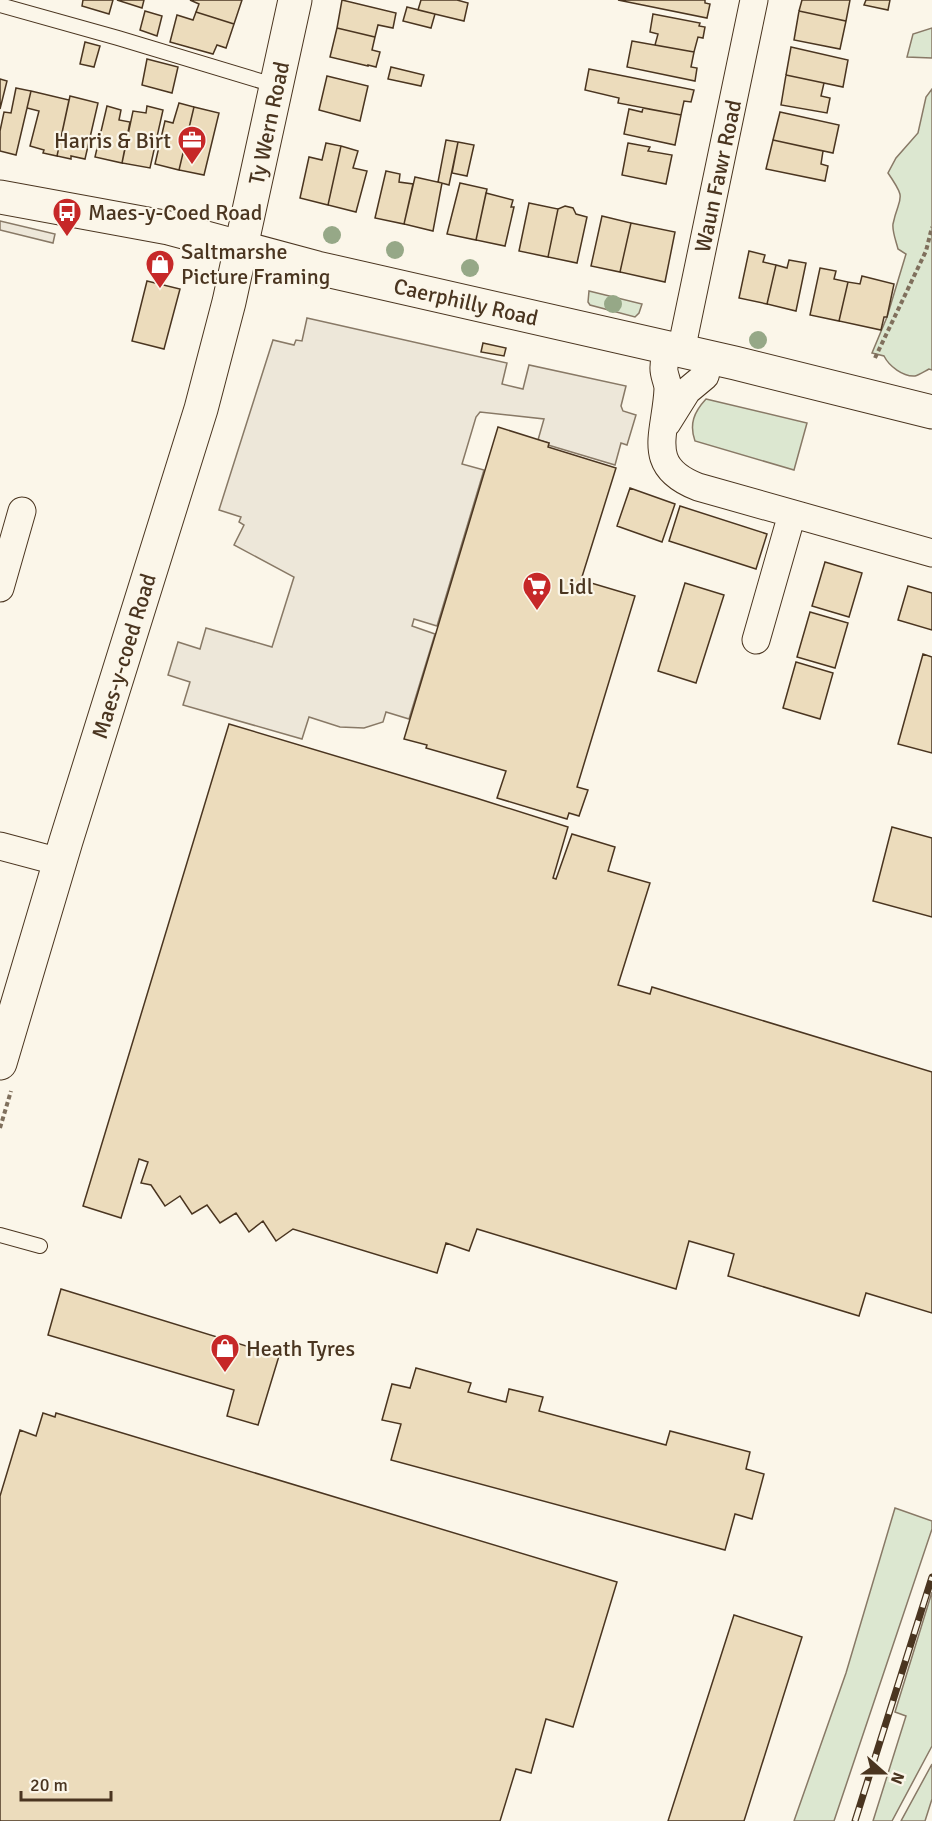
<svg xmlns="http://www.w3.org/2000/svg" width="932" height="1821" font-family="Signika,sans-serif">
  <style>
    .green { fill: #dce7d0; stroke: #887966; stroke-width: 1.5 }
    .parking { fill: #ede7d9; stroke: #887966; stroke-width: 1.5 }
    .building { fill: #ecdcbc; stroke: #4a3520; stroke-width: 1.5 }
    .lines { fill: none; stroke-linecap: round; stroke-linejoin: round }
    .service-casing { stroke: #4a3520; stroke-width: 16 }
    .minor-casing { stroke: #4a3520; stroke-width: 29 }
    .tertiary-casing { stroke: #4a3520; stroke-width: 35 }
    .primary-casing { stroke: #4a3520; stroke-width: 35 }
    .path { stroke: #7f6f5c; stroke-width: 4; stroke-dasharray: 4.5 3; stroke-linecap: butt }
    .service { stroke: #fbf6e9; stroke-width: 14 }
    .minor { stroke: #fbf6e9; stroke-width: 27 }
    .tertiary { stroke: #fbf6e9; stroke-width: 33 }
    .primary { stroke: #fbf6e9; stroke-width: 33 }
    .rail-casing { stroke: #4a3520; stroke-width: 7 }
    .rail { stroke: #fbf6e9; stroke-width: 4.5; stroke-dasharray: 14; stroke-linecap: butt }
    .tree { fill: #96a887 }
    .labels { text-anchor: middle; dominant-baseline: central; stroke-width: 4.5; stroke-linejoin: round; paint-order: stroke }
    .street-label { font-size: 22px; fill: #4a3520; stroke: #fbf6e9 }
    .poi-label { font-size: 22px; fill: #4a3520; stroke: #fbf6e9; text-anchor: start }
  </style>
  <rect width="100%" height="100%" fill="#fbf6e9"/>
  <!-- green -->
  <path class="green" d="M932 28V58L907 57 913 34Z
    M932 89V370L929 369C925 371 919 375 915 376 903 377 889 366 884 356L872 353 887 317 906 254 898 249C896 241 892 231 893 224 899 195 908 202 888 173L896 158 918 133 926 97Z
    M589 291 642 304 639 313 635 317 590 305 588 302Z
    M706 399 807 423 794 470 695 441C689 424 694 412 706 399Z
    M895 1508 932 1521V1529L834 1821H794L846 1673Z
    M932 1592V1746L892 1821H873L906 1716 895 1712Z
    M932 1764V1799L925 1821H901Z"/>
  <!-- parking -->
  <path class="parking" d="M0 221 55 234 53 243 0 230Z
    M307 318 507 363 502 384 523 389 529 365 626 386 621 406 623 411 636 415 627 445 621 443 615 465 548 445 549 443 538 440 544 419 480 412 476 417 462 464 484 470 437 626 414 619 412 626 435 634 409 719 386 712 383 722 364 728 340 727 309 717 302 739 183 705 190 682 168 675 178 642 200 649 206 628 272 647 294 577 234 545 244 525 239 522 241 517 219 510 273 340 294 345 296 340 302 341Z"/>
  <!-- building -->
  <path class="building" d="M83 0H113L109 14 82 6Z
    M117 0H144L142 8Z
    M190 0H242L234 24 196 12 199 4Z
    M342 0 396 13 393 28 378 25 375 37 337 28Z
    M421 0H457L468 3 464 21 418 10Z
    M618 0H705V3L710 4 707 18Z
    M802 0H850L846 21 799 11Z
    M866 0H890L888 10 864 5Z
    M407 7 435 14 431 28 403 21Z
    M145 11 162 16 157 36 140 30Z
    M799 11 846 21 840 49 794 40Z
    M196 12 234 24 226 48 217 45 213 54 170 42 177 15 193 20Z
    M653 14 700 23 699 26 705 27 703 38 698 37 694 52 655 45 658 34 650 32Z
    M337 28 375 37 372 50 380 52 376 67 368 65V66L330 57Z
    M632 41 694 52 691 67 697 68 695 81 627 67Z
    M85 42 100 46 94 67 80 64Z
    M791 47 848 60 843 87 786 75Z
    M147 59 178 67 172 93 142 85Z
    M391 67 424 75 421 86 388 79Z
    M589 69 694 90 691 102 684 101 681 115 618 103 619 98 585 90Z
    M786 75 824 83 821 96 830 98 827 113 781 105Z
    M327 76 368 86 360 121 319 110Z
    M0 79 7 81 0 109Z
    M16 88 31 91 16 155 0 151V131L4 112 11 113Z
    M31 91 69 100 57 156 43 153 44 150 30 146 39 111 27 108Z
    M70 96 98 103 85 159 71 156V159L57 156Z
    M179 103 194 107 179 170 155 164 165 121 173 123Z
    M107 106 121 110 119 120 130 122 122 163 95 157Z
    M147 106 163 110 150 168 122 163 133 111 146 113Z
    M194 107 219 113 204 175 179 170Z
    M643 108 681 115 675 145 624 134 629 109 642 112Z
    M780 112 839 125 833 153 773 140Z
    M446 140 458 142 449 185 438 182Z
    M773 140 823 151 821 164 828 166 825 181 766 169Z
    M458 142 474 145 467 176 452 173Z
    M326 143 341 146 328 205 300 198 309 157 322 160Z
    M628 143 650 147 648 151 672 155 666 184 622 175Z
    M341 146 358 151 353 168 367 171 356 212 328 205Z
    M386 171 400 174 399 182 413 184 404 224 375 218Z
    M415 177 442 183 433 231 404 224Z
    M460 183 487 189 476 240 447 234Z
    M486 193 513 200 511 207H514L505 246 476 240Z
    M529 203 558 209 548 257 519 251Z
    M565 206 573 208 576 214 587 217 577 263 548 257 558 209Z
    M602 216 631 223 620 272 591 266Z
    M631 223 675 232 665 282 620 272Z
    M749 251 765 255 763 262 776 265 767 304 739 298Z
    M789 260 806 263 796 311 767 304 776 265 787 268Z
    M820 268 836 271 834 279 848 282 839 321 810 315Z
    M862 276 894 284 887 317H884L881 330 839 321 848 282 860 284Z
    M147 281 180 289 164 349 132 341Z
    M483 343 506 348 504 356 481 352Z
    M498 427 549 443 548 447 616 468 581 580 635 596 577 787 588 790 579 816 569 813 567 819 497 798 506 771 426 748 427 745 404 739Z
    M630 488 675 504 662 542 617 526Z
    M680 506 767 534 756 569 669 541Z
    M825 562 862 573 849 617 812 606Z
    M685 583 724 595 696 683 658 671Z
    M908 586 932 593V630L898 620Z
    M810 612 848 623 835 668 797 657Z
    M923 654 932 657V753L898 744Z
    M796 662 833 673 820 719 783 708Z
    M229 724 476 798 568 827 553 878 556 879 572 834 615 847 608 871 650 883 618 985 650 994 652 987 932 1072V1313L866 1293 859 1316 728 1276 734 1254 689 1241 676 1289 477 1229 469 1251 446 1243 437 1273 293 1229 276 1241 263 1221 249 1232 236 1213 220 1223 207 1205 192 1214 180 1196 165 1206 151 1185 141 1183 148 1162 139 1159 121 1218 83 1206Z
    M892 827 932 838V917L873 901Z
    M61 1289 279 1356 258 1425 227 1416 234 1390 48 1335Z
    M416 1368 471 1383 468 1392 506 1402 509 1389 543 1397 539 1411 666 1445 670 1431 750 1452 746 1469 764 1474 752 1519 735 1514 725 1550 391 1460 401 1424 382 1420 392 1384 410 1388Z
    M43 1413 55 1417 56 1413 617 1582 573 1727 546 1719 531 1773 516 1769 500 1821H0V1496L20 1430 36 1436Z
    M734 1615 802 1637 744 1821H668Z"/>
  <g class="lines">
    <!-- service casing -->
    <g class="service-casing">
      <path id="service" d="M0 5 118 38 277 86
        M0 1235 40 1246"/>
    </g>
    <!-- minor casing -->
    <g class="minor-casing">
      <path id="minor" d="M668 348C666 354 664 361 664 367 663 374 668 382 668 389 666 434 644 466 698 487L932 553
        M681 351 754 0
        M667 423 687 391 705 376 710 357
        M0 588 22 511
        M756 640 792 514
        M0 846 60 862"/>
    </g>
    <!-- tertiary casing -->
    <g class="tertiary-casing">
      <path id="tertiary" d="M0 1063 66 841 201 409 229 302 295 0"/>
    </g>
    <!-- primary casing -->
    <g class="primary-casing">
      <path id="primary" d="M0 197 169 228 317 268 735 363 932 412"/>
    </g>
    <!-- path -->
    <path class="path" d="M875 358 926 251 932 227
      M0 1128 11 1091"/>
    <!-- service -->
    <use href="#service" class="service"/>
    <!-- minor -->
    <use href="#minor" class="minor"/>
    <!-- tertiary -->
    <use href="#tertiary" class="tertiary"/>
    <!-- primary -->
    <use href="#primary" class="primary"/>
    <!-- rail casing -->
    <g class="rail-casing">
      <path id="rail" d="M855 1821 932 1577"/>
    </g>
    <!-- rail -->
    <use href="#rail" class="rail"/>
  </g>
  <!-- trees -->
  <g class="tree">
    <circle cx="332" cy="235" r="9"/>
    <circle cx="395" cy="250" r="9"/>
    <circle cx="470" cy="268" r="9"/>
    <circle cx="613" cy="304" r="9"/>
    <circle cx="758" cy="340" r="9"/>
  </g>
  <!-- icons -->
  <defs>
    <g id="office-pin" transform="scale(1.5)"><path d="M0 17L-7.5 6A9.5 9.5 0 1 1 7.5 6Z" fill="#c62828" stroke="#fbf6e9"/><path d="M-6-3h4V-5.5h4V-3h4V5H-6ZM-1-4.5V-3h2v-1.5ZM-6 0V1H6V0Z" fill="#fff"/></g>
    <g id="bus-pin" transform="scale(1.5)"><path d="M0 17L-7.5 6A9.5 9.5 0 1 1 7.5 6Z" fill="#c62828" stroke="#fbf6e9"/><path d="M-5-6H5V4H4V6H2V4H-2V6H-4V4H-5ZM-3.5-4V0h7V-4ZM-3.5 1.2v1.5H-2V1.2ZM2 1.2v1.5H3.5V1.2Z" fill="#fff"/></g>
    <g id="shop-pin" transform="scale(1.5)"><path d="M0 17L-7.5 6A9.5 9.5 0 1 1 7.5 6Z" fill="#c62828" stroke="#fbf6e9"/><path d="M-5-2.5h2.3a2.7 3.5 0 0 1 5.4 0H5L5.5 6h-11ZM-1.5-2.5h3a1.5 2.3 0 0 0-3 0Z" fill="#fff"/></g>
    <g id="supermarket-pin" transform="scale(1.5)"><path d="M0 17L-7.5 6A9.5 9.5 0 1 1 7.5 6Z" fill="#c62828" stroke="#fbf6e9"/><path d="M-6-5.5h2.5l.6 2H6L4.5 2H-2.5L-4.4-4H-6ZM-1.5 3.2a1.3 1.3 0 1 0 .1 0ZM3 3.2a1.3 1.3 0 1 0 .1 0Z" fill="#fff"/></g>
  </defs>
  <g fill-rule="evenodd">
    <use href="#office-pin" x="192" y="140"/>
    <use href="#bus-pin" x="67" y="212"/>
    <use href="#shop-pin" x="160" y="264"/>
    <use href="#supermarket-pin" x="537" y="586"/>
    <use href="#shop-pin" x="225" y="1348"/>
  </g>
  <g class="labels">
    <!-- street labels -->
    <g class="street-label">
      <text transform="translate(269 123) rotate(-78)">Ty Wern Road</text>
      <text transform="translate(718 176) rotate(-78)">Waun Fawr Road</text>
      <text transform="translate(466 302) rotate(13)">Caerphilly Road</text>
      <text transform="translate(124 656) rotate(-73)">Maes-y-coed Road</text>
    </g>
    <!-- poi labels -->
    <g class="poi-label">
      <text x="171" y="140" text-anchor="end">Harris &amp; Birt</text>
      <text x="88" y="212">Maes-y-Coed Road</text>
      <text x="181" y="251">Saltmarshe<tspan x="181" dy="25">Picture Framing</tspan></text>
      <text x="558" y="586">Lidl</text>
      <text x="246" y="1348">Heath Tyres</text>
    </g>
  </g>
  <!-- north arrow -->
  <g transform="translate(884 1773) rotate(111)" stroke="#fbf6e9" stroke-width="4.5" paint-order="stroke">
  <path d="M0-4.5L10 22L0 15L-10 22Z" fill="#4a3520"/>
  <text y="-9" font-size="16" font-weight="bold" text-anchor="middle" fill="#4a3520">N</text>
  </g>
  <!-- scale -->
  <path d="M21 1791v9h90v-9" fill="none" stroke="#4a3520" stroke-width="3"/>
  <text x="30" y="1791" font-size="18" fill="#4a3520" stroke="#fbf6e9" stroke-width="4.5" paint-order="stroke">20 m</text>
</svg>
